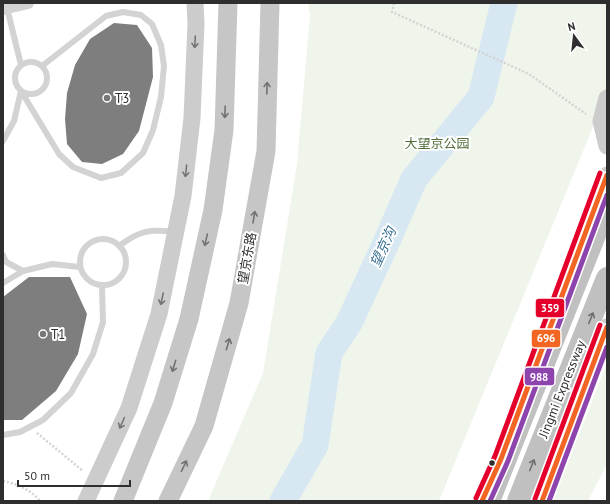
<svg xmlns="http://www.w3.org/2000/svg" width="610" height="504" font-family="'PT Sans','Noto Sans SC',sans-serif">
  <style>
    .green { fill: #f0f5eb }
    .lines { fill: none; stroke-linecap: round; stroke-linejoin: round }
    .river { stroke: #d7e8f2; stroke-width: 27 }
    .building { fill: #7e7e7e }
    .path { stroke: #d3d3d3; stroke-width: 2.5; stroke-dasharray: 2 2; stroke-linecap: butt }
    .lane { stroke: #d3d3d3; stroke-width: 6 }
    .street { stroke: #d3d3d3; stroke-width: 12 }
    .secondary { stroke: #ccc; stroke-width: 17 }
    .primary { stroke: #c6c6c6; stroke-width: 19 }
    .highway { stroke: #c0c0c0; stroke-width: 22 }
    .bus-1-casing { stroke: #fff; stroke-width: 8 }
    .bus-2-casing { stroke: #fff; stroke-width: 8 }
    .bus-3-casing { stroke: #fff; stroke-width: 8 }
    .bus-1 { stroke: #f26522; stroke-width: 5 }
    .bus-2 { stroke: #8e44ad; stroke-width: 5 }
    .bus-3 { stroke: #e4002b; stroke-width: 5 }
    .oneway { stroke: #757575 }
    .oneway2 { stroke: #727272 }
    .oneway3 { stroke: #707070 }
    .poi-dot { fill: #777; stroke: #fff; stroke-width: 1.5 }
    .bus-dot { fill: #2e2e2e; stroke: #fff; stroke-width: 1.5 }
    .labels { text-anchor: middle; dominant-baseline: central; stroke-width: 4; stroke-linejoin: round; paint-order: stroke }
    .poi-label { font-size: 13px; fill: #2e2e2e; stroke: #fff; text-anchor: start }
    .park-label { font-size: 13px; fill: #516c3a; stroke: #fff }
    .street-label { font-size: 13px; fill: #2e2e2e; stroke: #fff }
    .water-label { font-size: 14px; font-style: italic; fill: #397093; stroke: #fff }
    .line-badge { stroke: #fff; stroke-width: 1.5 }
    .badge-label { font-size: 11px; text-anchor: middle; font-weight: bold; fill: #fff }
  </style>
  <rect width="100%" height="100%" fill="#fff"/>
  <!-- green -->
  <path class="green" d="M308 3H607V87L600 110 439 501H208L263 373 297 164 310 15Z
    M607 363V464L588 501H553Z"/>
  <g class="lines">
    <!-- river -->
    <path class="river" d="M283 501 315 445 329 353 349 323 386 243 414 179 481 97 504 3"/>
  </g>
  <!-- building -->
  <path class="building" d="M114 23 137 25 152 48 153 77 139 131 123 154 102 164 82 162 67 144 65 119 67 93 75 65 90 39Z
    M29 277H70L87 314 78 354 56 391 22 420H3V297Z"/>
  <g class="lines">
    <!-- path -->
    <path class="path" d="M394 3 392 12 529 74 586 114
      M37 433 83 471
      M3 481C17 484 30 489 40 501"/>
    <!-- lane -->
    <path class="lane" d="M7 8 21 65
      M15 78a16 16 0 1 1 32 0a16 16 0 1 1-32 0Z
      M21 91 59 154 73 167 101 178 121 173 143 153 153 130 161 97 164 66 161 45 152 24 141 15 123 12 106 16 42 66
      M3 141 14 121 21 91
      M80 262a23 23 0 1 1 46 0a23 23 0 1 1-46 0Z
      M119 246C140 230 150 229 176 232
      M3 255 6 262 23 271
      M3 283 23 271 52 264 80 267
      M3 435 20 432 43 420 71 393 93 354 103 322 102 286"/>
    <!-- street -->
    <path class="street" d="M3 9 28 3"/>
    <!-- secondary -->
    <path class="secondary" d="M607 98 601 121 607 146
      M590 220 607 175
      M86 501 129 408 159 314 183 196 192 118 196 24 195 3
      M542 501 607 327"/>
    <!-- primary -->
    <path class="primary" d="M123 501 163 403 189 319 213 210 224 130 228 3
      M168 501 204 426 239 303 266 151 270 3"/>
    <!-- highway -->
    <path class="highway" d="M489 501 607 205
      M518 501 607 278"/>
    <!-- bus-1 casing -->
    <g class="bus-1-casing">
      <path id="bus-1" d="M482 501 501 459 607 175
        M542 501 607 327"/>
    </g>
    <!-- bus-2 casing -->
    <g class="bus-2-casing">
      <path id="bus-2" d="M490 501 508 461 607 195
        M549 501 607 347"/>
    </g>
    <!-- bus-3 casing -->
    <g class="bus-3-casing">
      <path id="bus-3" d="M476 498 495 456 600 173
        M535 499 600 325"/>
    </g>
    <!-- bus-1 -->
    <use href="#bus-1" class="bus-1"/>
    <!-- bus-2 -->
    <use href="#bus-2" class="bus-2"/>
    <!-- bus-3 -->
    <use href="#bus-3" class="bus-3"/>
  </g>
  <!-- one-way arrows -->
  <defs><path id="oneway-shaft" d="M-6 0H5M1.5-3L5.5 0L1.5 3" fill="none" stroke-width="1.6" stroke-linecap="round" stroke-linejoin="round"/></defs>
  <g class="oneway">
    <use href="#oneway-shaft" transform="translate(195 42) rotate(93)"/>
    <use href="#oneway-shaft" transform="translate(186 171) rotate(96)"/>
    <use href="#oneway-shaft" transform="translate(162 299) rotate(102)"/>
    <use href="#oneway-shaft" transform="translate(122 423) rotate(114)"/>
  </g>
  <g class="oneway2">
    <use href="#oneway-shaft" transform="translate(267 88) rotate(-88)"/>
    <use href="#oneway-shaft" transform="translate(225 112) rotate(92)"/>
    <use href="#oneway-shaft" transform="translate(254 217) rotate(-80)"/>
    <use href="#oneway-shaft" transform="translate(206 240) rotate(103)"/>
    <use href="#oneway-shaft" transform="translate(228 344) rotate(-74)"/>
    <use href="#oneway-shaft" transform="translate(174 366) rotate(107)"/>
    <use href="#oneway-shaft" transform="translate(184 466) rotate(-64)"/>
  </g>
  <g class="oneway3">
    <use href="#oneway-shaft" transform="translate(591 318) rotate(-68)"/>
    <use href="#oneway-shaft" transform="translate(532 465) rotate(-68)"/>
  </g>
  <!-- markers -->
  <g class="poi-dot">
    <circle cx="107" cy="98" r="4"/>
    <circle cx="43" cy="334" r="4"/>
  </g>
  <circle class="bus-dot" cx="492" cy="463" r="3.5"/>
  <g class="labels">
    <!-- poi labels -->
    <g class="poi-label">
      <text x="115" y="98">T3</text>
      <text x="51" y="334">T1</text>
    </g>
    <!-- park labels -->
    <g class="park-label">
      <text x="437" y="143">大望京公园</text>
    </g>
    <!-- street labels -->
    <g class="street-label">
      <text transform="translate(247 258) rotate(-80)">望京东路</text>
      <text transform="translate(562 389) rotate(-68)">Jingmi Expressway</text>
    </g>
    <!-- water labels -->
    <g class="water-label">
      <text transform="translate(383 247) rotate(-66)">望京沟</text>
    </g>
  </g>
  <g class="line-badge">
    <rect x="535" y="298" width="30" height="20" rx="4" fill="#e4002b"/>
    <rect x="531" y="329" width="30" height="19" rx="4" fill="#f26522"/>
    <rect x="524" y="367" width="31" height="19" rx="4" fill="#8e44ad"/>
  </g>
  <g class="badge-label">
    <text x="550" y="312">359</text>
    <text x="546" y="342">696</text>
    <text x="539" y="381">988</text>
  </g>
  <!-- border -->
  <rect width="610" height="504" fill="none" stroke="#2e2e2e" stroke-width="8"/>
  <!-- north arrow -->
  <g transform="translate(574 36) rotate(345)" stroke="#ffffff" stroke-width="3" paint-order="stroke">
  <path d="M0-3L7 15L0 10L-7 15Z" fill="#2e2e2e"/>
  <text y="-6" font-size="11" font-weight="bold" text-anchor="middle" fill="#2e2e2e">N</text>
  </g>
  <!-- scale -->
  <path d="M18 480v6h112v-6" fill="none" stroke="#2e2e2e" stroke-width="2"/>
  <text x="24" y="480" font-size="12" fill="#2e2e2e" stroke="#ffffff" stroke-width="3" paint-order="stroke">50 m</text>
</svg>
